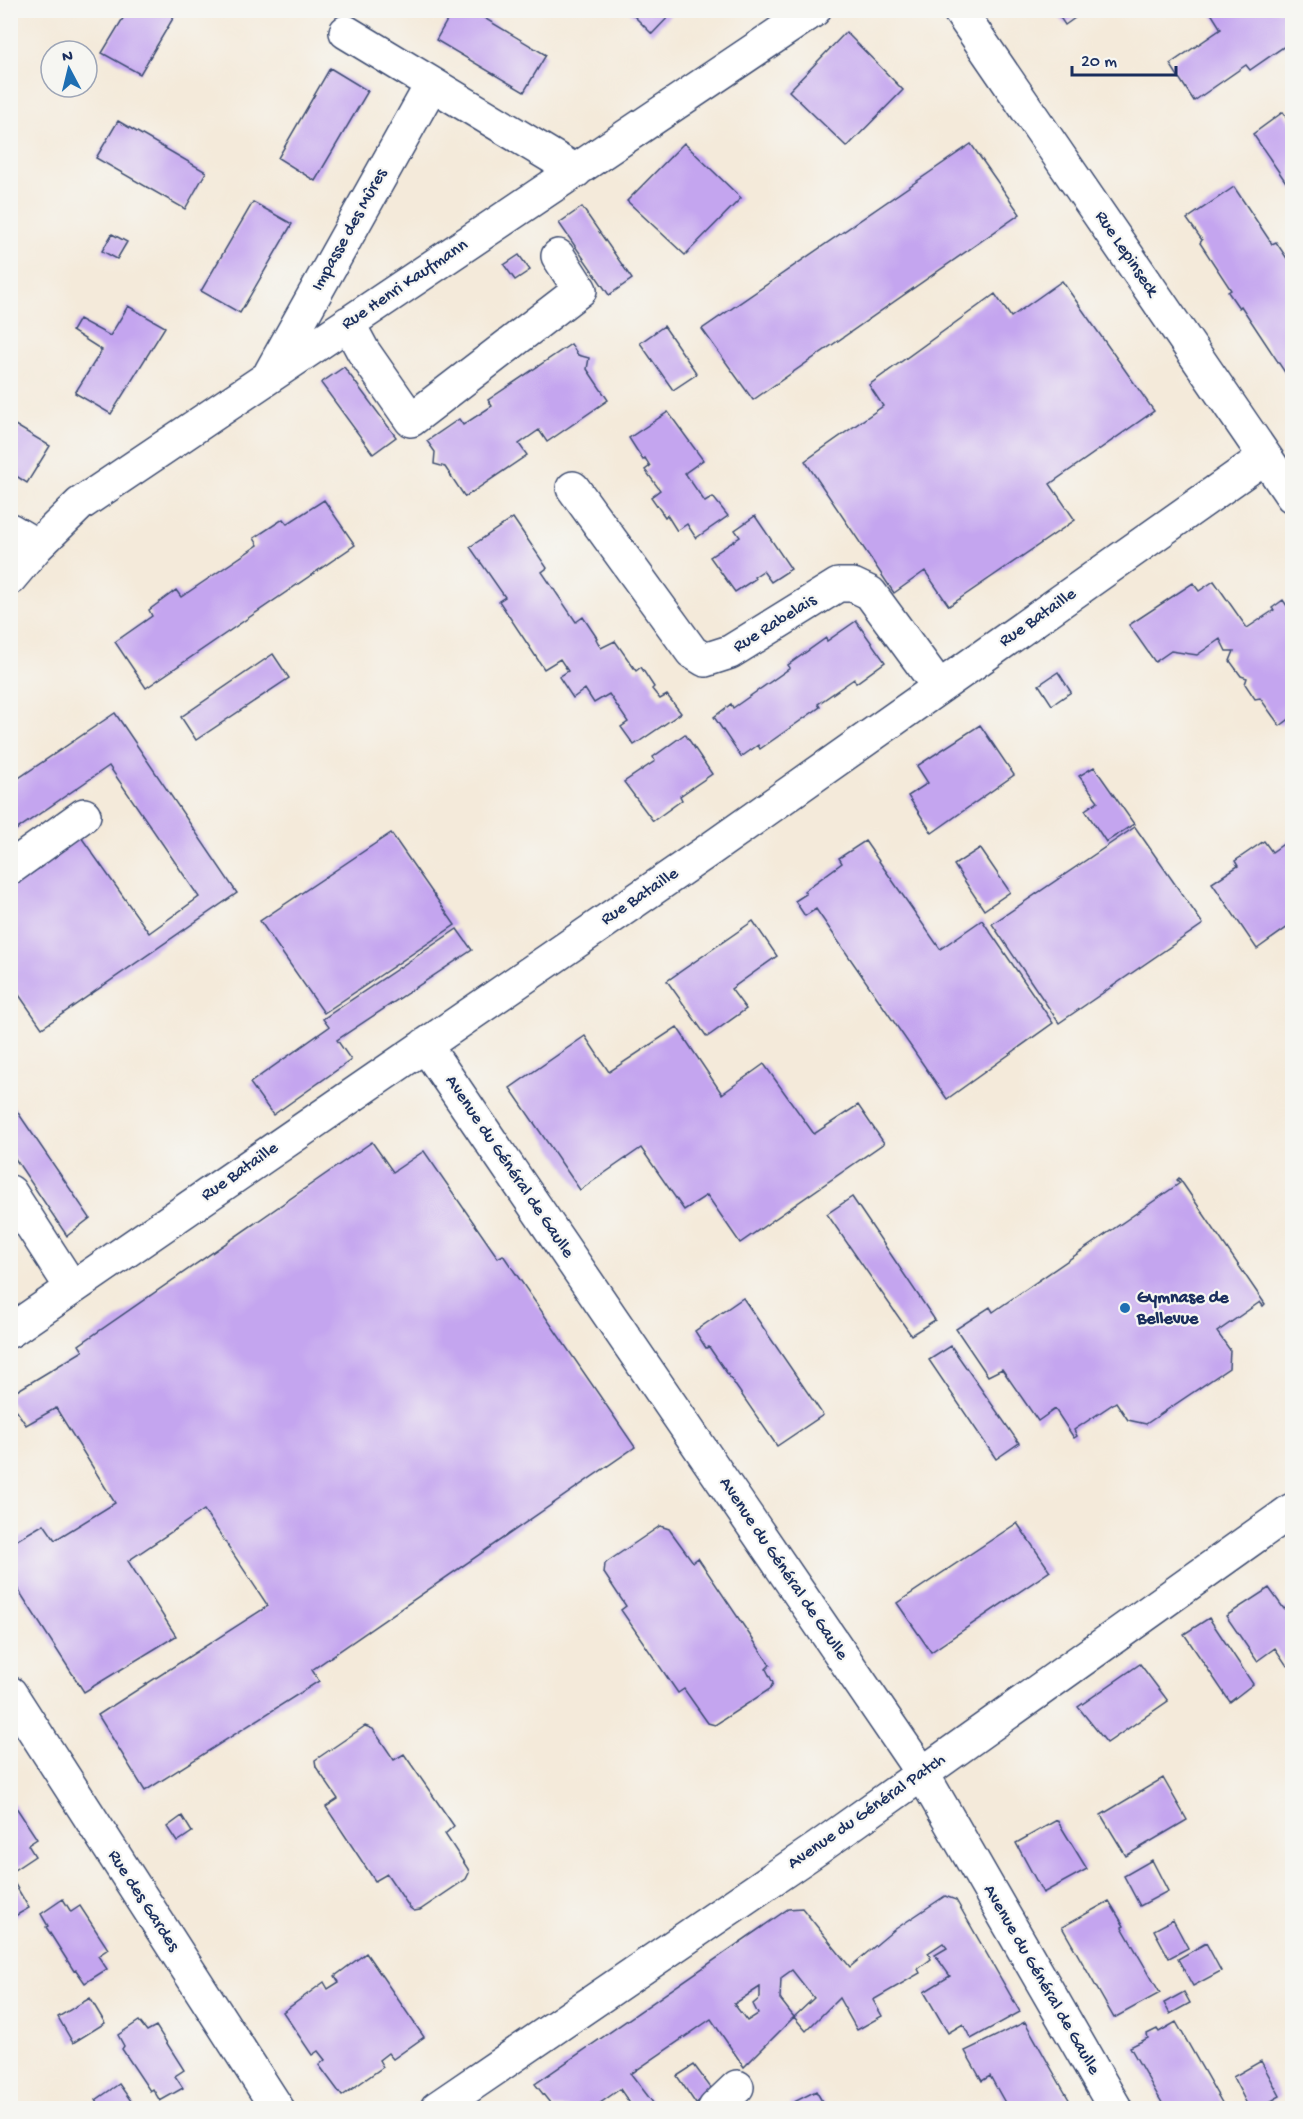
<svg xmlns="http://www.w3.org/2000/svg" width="1303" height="2119" font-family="'Gochi Hand',sans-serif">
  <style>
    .building { fill: #c4a5ef; fill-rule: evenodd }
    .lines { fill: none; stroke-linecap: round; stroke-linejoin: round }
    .minor-casing { stroke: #3c4b71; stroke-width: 36 }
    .minor { stroke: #fff; stroke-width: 33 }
    .poi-dot { fill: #1f6fb2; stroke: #f6f6f2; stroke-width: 2 }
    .labels { text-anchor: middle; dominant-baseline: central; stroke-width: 4.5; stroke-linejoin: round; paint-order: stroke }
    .street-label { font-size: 18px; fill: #1b2f5e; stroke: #f6f6f2 }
    .poi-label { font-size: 18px; font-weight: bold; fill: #1b2f5e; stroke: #f6f6f2; text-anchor: start }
  </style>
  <rect width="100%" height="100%" fill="#f6f6f2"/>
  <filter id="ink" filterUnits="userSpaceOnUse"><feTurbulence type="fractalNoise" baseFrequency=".0167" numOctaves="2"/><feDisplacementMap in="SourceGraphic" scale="12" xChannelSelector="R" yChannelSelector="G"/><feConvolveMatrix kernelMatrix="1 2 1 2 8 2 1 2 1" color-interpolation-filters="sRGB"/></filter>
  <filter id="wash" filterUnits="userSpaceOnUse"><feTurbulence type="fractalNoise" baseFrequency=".008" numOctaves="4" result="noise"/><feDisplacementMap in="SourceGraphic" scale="24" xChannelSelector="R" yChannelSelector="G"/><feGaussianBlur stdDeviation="1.35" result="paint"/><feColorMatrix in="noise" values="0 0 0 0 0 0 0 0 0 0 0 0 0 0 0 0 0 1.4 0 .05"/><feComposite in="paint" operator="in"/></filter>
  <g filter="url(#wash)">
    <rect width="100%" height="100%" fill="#f4eada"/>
    <g id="blocks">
      <!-- building -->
      <path class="building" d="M128 10H178L140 74 102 53Z
        M453 10H471L546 55 524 92 436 40Z
        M628 10H675L652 34Z
        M1055 10H1086L1065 25Z
        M1209 10H1292V41L1250 70 1246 65 1194 101 1170 64 1221 29Z
        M846 32 903 90 847 147 789 91Z
        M330 68 368 91 315 181 278 158Z
        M1283 112 1292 125V191L1253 134Z
        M118 121 206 172 185 209 96 158Z
        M684 143 741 198 685 255 627 201Z
        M971 144 1020 214 753 400 702 329Z
        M1234 187 1272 244 1276 242 1292 266 1291 274 1292 277V370L1286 374 1241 306 1239 308 1228 292 1231 290 1200 243 1202 240 1187 219Z
        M253 202 292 224 240 313 201 291Z
        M582 207 632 279 609 295 559 223Z
        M112 234 127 242 117 259 102 251Z
        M519 255 530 270 515 280 504 265Z
        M1062 281 1154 411 1050 484 1075 520 949 606 925 571 894 593 805 461 883 406 869 385 995 294 1011 317Z
        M128 306 165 327 111 414 75 393 102 350 72 331 79 319 110 336Z
        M664 326 697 374 673 390 640 343Z
        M571 344 578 355 589 358 587 369 608 400 547 442 539 430 519 444 527 455 465 497 445 467 434 464 435 452 427 441 459 419 463 425 492 406 488 400Z
        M344 367 396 437 373 454 321 383Z
        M668 412 703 460 685 473 705 502 713 497 728 516 696 538 687 524 677 531 667 515 665 517 651 497 660 490 645 470 650 466 645 458 643 460 629 438Z
        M10 422 50 446 27 483 10 472Z
        M324 500 355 545 146 688 115 642 152 616 149 610 176 590 181 597 258 545 254 538 283 519 287 524Z
        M755 516 791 569 771 582 763 571 754 577 755 579 735 592 710 557 740 537 735 530Z
        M513 518 547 568 542 572 576 622 583 617 597 638 596 639 601 648 615 641 636 671 641 667 654 687 652 689 660 699 667 695 681 713 634 745 621 727 628 722 609 694 594 703 585 689 573 698 559 677 568 671 560 659 544 669 499 601 505 597 470 547Z
        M1214 581 1247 628 1274 610 1272 608 1283 600 1292 613V717L1280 726 1260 698 1255 699 1245 684 1247 678 1241 676 1230 661 1234 651H1226L1220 639 1197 655 1171 651 1155 662 1129 625 1193 583 1199 591Z
        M856 621 885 662 856 683 854 679 818 704 820 707 760 749 758 745 741 757 714 717 731 704 733 708 790 668 788 665 826 638 827 641Z
        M273 654 289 678 196 740 181 717Z
        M1058 672 1071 692 1052 705 1039 685Z
        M115 713 237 893 42 1028 10 982V885L81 837 149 933 199 897 109 766 10 834V784Z
        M980 725 1014 775 932 833 908 796 928 783 917 766Z
        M685 734 712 774 680 796 682 800 653 821 624 782 655 761 653 757Z
        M1094 767 1134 824 1106 842 1085 810 1098 801 1079 776Z
        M1135 827 1203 924 1059 1023 992 924Z
        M391 833 455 925 324 1013 260 921Z
        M1292 838V924L1257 949 1212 883 1238 866 1235 861 1264 841 1272 852Z
        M865 841 940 949 982 920 1053 1023 947 1099 816 909 805 916 795 901 806 894 804 891 842 863 839 858Z
        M980 848 1010 892 984 910 954 865Z
        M753 921 777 956 731 989 746 1009 707 1037 667 981Z
        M457 929 472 950 337 1040 351 1060 273 1115 250 1083 329 1027 323 1019Z
        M677 1027 722 1094 764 1064 814 1134 858 1105 884 1143 740 1243 707 1195 684 1210 641 1148 580 1190 510 1088 585 1036 609 1072Z
        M10 1101 90 1218 67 1236 10 1151Z
        M372 1142 393 1172 424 1151 498 1258 503 1255 635 1447 312 1670 319 1681 145 1791 98 1715 268 1606 204 1510 128 1561 176 1636 84 1692 10 1577V1544L44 1524 55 1540 115 1503 56 1408 26 1425 10 1401V1395L83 1351 79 1345Z
        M1179 1178 1265 1304 1263 1306 1260 1302 1217 1332 1230 1350 1229 1368 1146 1424 1128 1420 1116 1402 1074 1430 1077 1436 1074 1438 1055 1409 1038 1421 1002 1369 988 1376 956 1329 990 1307 993 1312 1180 1183 1177 1180Z
        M852 1197 935 1320 911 1335 827 1214Z
        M743 1298 823 1415 777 1446 709 1347 706 1348 695 1331Z
        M951 1346 1019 1443 996 1459 929 1360Z
        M1017 1523 1050 1571 931 1652 897 1603Z
        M660 1526 669 1529 693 1562 698 1558 770 1665 766 1669 773 1683 770 1689 715 1725 708 1723 684 1689 678 1693 621 1610 626 1606 604 1573 605 1564 607 1562Z
        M1269 1588 1284 1609 1292 1603V1662L1287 1666 1275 1648 1257 1661 1226 1616Z
        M1209 1618 1253 1684 1230 1702 1184 1634Z
        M1140 1664 1168 1701 1107 1743 1078 1707Z
        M365 1726 373 1729 394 1760 404 1754 454 1826 445 1834 468 1869 469 1873 466 1879 420 1910 414 1911 410 1908 387 1874 375 1881 326 1807 338 1799 316 1767 315 1760Z
        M1163 1778 1187 1820 1126 1856 1101 1815Z
        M10 1798 37 1839 28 1845 35 1856 14 1870 10 1865Z
        M182 1816 192 1832 177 1842 167 1827Z
        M1057 1820 1087 1869 1043 1893 1016 1843Z
        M1152 1860 1168 1891 1140 1906 1124 1876Z
        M13 1881 29 1908 10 1919V1883Z
        M945 1896 956 1900 1020 2012 971 2039 963 2024 948 2033 924 1992 950 1976 935 1955 947 1948 943 1943 928 1953 931 1959 918 1969 920 1973 873 2000 882 2016 857 2030 839 1998 806 2031 794 2017 814 1998 792 1970 781 1978 780 1999 794 2017 744 2067 711 2019 631 2074 657 2108H633L620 2089 593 2108H554L535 2084 788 1909 802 1908 850 1967 894 1930ZM760 1987V1998L753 2004 758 2014 747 2021 734 2004Z
        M63 1899 71 1912 80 1906 108 1949 98 1956 107 1969 85 1983 76 1970 74 1971 46 1927 48 1926 41 1914Z
        M1109 1901 1124 1926 1122 1927 1160 1993 1114 2018 1062 1927Z
        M1173 1920 1188 1948 1169 1958 1154 1930Z
        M1206 1943 1221 1971 1193 1986 1178 1959Z
        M366 1953 424 2037 393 2059 388 2053 379 2060 383 2067 342 2096 319 2065 325 2060 318 2051 312 2055 283 2012 324 1982 328 1989 339 1982 335 1976Z
        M1184 1992 1190 2003 1170 2014 1164 2003Z
        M90 1998 105 2023 73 2043 58 2017Z
        M139 2021 147 2031 156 2026 184 2070 175 2076 183 2088 160 2101 153 2089 150 2091 122 2049 124 2046 118 2035Z
        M1025 2022 1064 2091 1074 2108H1008L990 2076 982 2081 965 2051Z
        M1176 2022 1225 2108H1165L1130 2047 1148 2038 1147 2034 1157 2029 1159 2032Z
        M1261 2061 1280 2096 1259 2108H1249L1233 2077Z
        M694 2065 714 2092 696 2104 677 2076Z
        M119 2084 136 2108H101L96 2100Z
        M816 2091 826 2108H792L790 2104Z"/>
    </g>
  </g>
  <g filter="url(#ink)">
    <use href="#blocks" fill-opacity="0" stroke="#3c4b71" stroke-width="1.5"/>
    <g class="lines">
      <!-- minor casing -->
      <g class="minor-casing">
        <path id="minor" d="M959 10 1292 496
          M346 32 576 171
          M348 323 363 351 411 420 580 290 558 256
          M271 372 432 84
          M573 488 692 652 705 660 730 652 838 585H853L870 593 939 687
          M10 530 37 546
          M10 578 37 546 80 504 814 10
          M10 868 84 815
          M425 1045 922 1773 1115 2108
          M10 1192 72 1288
          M10 1331 709 850 1265 457
          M10 1693 277 2108
          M437 2108 818 1848 1292 1510
          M715 2108 737 2087"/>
      </g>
      <!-- minor -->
      <use href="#minor" class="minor"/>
    </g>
  </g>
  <!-- markers -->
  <circle class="poi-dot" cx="1125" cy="1308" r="6"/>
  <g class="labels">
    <!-- street labels -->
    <g class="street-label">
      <text transform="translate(350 230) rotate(-61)">Impasse des Mûres</text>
      <text transform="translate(1126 254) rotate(56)">Rue Lepinseck</text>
      <text transform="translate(405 285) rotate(-34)">Rue Henri Kaufmann</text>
      <text transform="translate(1038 618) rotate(-35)">Rue Bataille</text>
      <text transform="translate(775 624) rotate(-32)">Rue Rabelais</text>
      <text transform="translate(640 897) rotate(-34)">Rue Bataille</text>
      <text transform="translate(509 1167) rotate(56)">Avenue du Général de Gaulle</text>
      <text transform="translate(240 1172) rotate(-35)">Rue Bataille</text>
      <text transform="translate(783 1569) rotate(56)">Avenue du Général de Gaulle</text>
      <text transform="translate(867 1812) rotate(-35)">Avenue du Général Patch</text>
      <text transform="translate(143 1901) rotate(57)">Rue des Gardes</text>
      <text transform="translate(1041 1980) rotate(60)">Avenue du Général de Gaulle</text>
    </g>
    <!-- poi labels -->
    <g class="poi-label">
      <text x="1137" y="1298">Gymnase de<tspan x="1137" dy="21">Bellevue</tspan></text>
    </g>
  </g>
  <!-- margin -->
  <rect width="1303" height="2119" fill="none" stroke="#f6f6f2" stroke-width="36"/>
  <!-- north arrow -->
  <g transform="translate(69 69) rotate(353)"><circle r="28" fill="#f6f6f2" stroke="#9ea6b7" stroke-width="1.5"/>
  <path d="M0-4.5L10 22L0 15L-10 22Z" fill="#1f6fb2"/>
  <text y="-9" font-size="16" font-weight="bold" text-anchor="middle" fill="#1b2f5e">N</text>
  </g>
  <!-- scale -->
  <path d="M1072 66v9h104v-9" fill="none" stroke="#1b2f5e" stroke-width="3"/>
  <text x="1081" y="66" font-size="18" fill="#1b2f5e" stroke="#f6f6f2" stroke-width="4.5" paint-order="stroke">20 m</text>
</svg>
